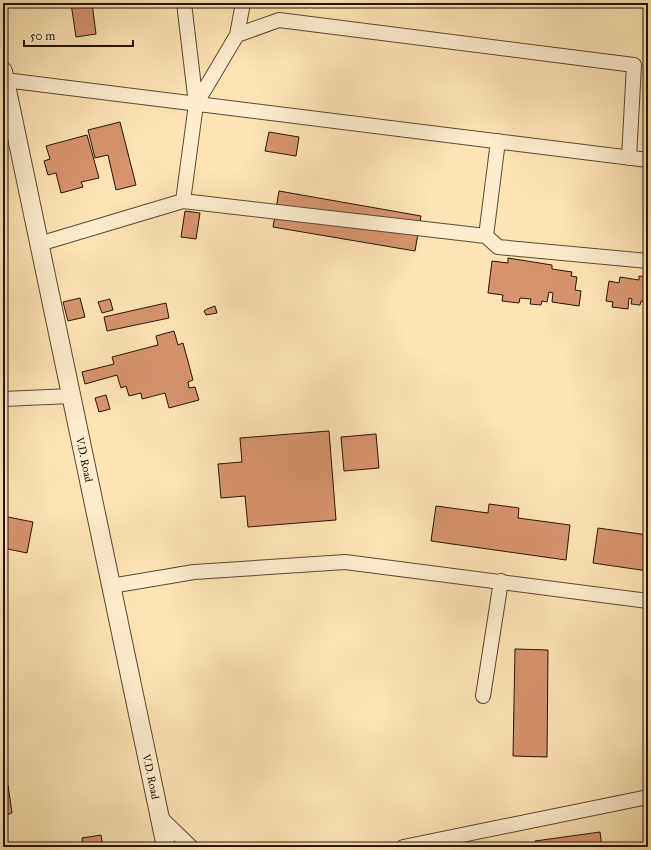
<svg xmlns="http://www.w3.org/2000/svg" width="651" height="850" font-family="'IM FELL Great Primer',serif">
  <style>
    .building { fill: #d7946f; stroke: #251409 }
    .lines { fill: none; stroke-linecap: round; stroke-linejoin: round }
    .minor-casing { stroke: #5b4834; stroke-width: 16 }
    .tertiary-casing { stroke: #5b4834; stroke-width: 20 }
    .minor { stroke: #feedce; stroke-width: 14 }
    .tertiary { stroke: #feedce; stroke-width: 18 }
    .labels { text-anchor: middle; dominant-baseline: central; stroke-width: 3; stroke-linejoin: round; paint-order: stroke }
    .street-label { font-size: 11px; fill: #251409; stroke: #feedce }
  </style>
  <rect width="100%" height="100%" fill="#fee4b4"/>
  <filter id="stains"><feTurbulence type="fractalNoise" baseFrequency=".005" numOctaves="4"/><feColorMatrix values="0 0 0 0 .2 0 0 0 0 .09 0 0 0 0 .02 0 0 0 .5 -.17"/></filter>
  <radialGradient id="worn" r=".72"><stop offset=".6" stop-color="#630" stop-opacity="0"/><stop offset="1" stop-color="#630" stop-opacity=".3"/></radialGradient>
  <!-- building -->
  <path class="building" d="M71 3H92L96 34 76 37Z
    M120 122 136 185 116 190 108 155 95 158 88 130Z
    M269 132 299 137 296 156 265 151Z
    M87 135 99 178 81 182 83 187 61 193 56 173 48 175 44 161 50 159 46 146Z
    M279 191 421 216 415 251 273 227Z
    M185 211 200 213 196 239 181 237Z
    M508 258 552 265V269L572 272 571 276 577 277 575 290 581 291 579 306 552 302 553 293 549 292 547 302 542 301 541 305 530 304 531 299 520 298 519 303 502 301 503 295 488 293 492 261 508 263Z
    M639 276 648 277V302L641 301 640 305 631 304 632 299 629 298 628 309 612 307 613 302 606 301 609 281 619 283 620 277 639 280Z
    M80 298 85 317 68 321 63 302Z
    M110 299 113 310 102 313 98 302Z
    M166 303 169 318 107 331 104 317Z
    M215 306 217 313 206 315 204 311 207 309Z
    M174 331 178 345 183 343 193 380 188 382 189 388 195 387 199 400 169 408 165 393 142 399 141 393 129 396 126 386 121 388 117 375 85 384 82 372 114 364 112 357 158 345 156 336Z
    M106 395 110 409 99 412 95 398Z
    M329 431 336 520 248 527 245 496 221 498 218 464 242 462 240 438Z
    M376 434 379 468 344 471 341 437Z
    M489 504 519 508 518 518 570 525 566 560 431 541 436 506 488 513Z
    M3 516 33 522 27 553 3 548Z
    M598 528 648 535V571L593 563Z
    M515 649 548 650 547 757 513 756Z
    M8 785 12 813 3 816V786Z
    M600 832 602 847H536L535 841Z
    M101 835 103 847H83L82 838Z"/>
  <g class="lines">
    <!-- minor casing -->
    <g class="minor-casing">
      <path id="minor" d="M237 35 243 3
        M5 80 648 160
        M196 104 237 35 279 20 634 65 629 158
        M183 201 486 236 498 247 648 261
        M486 236 498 141
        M39 244 183 201 196 104 184 3
        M3 399 71 396
        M111 586 194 572 345 562 648 601
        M483 696 501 581
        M160 817 191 847
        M403 847 648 797"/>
    </g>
    <!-- tertiary casing -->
    <g class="tertiary-casing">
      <g id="tertiary">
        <path id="s1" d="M3 71 166 847"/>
      </g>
    </g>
    <!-- minor -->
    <use href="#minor" class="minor"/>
    <!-- tertiary -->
    <use href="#tertiary" class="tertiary"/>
  </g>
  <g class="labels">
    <!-- street labels -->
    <g class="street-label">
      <text stroke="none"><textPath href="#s1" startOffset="397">V.D. Road</textPath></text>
      <text stroke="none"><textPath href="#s1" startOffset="721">V.D. Road</textPath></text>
    </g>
  </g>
  <!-- margin -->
  <rect width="651" height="850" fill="none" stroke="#fee4b4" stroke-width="16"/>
  <rect x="4" y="4" width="643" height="842" fill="none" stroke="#251409" stroke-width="2"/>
  <rect x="8" y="8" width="635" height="834" fill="none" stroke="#251409"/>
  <!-- scale -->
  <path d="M24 40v6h109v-6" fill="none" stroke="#251409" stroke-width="2"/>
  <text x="30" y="40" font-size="12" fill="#251409" stroke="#feedce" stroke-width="3" paint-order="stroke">50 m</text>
  <rect width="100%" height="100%" filter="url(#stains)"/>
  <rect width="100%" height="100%" fill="url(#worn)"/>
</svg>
